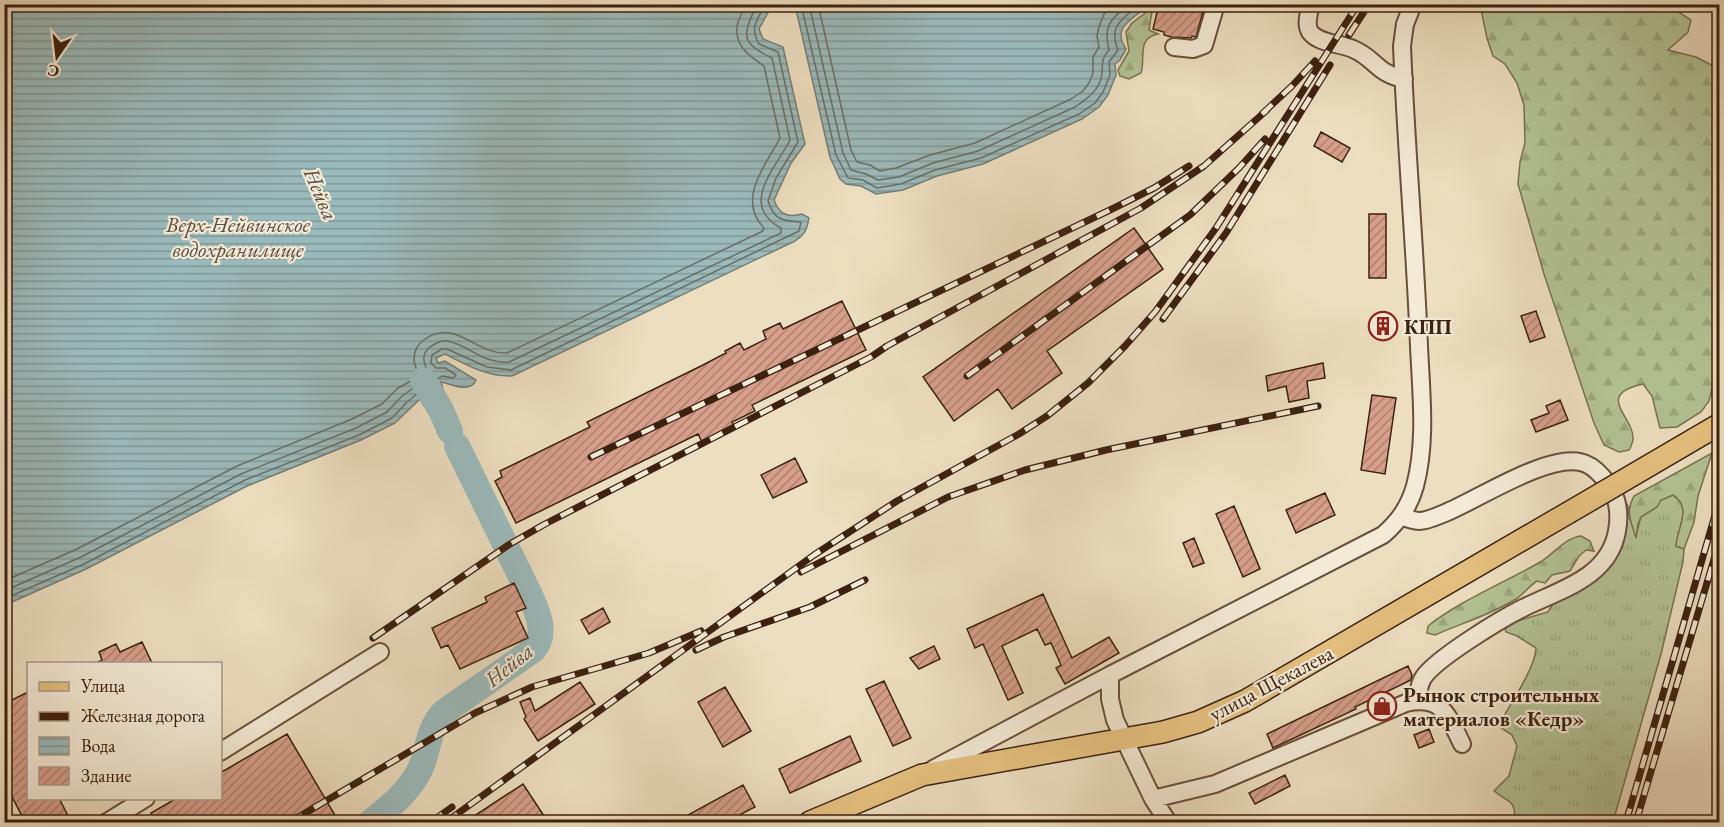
<svg xmlns="http://www.w3.org/2000/svg" width="1724" height="827" font-family="'EB Garamond',serif">
  <style>
    .grass { fill: url(#grass-tufts); stroke: #787252; stroke-width: 1.5 }
    .forest { fill: url(#forest-firs); stroke: #787252; stroke-width: 1.5 }
    .water { fill: url(#water-rules); stroke: #767d76; stroke-width: 1.5 }
    .lines { fill: none; stroke-linecap: round; stroke-linejoin: round }
    .shore { stroke: #6c6e65; stroke-width: 1.5 }
    .river { stroke: #9cbabc; stroke-width: 26 }
    .building { fill: url(#building-hatch); stroke: #3d210e; stroke-width: 1.5 }
    .minor-casing { stroke: #69503b; stroke-width: 20 }
    .major-casing { stroke: #3d210e; stroke-width: 24 }
    .minor { stroke: #f3ead7; stroke-width: 16 }
    .major { stroke: #e6c080; stroke-width: 21 }
    .rail-casing { stroke: #3d210e; stroke-width: 7 }
    .rail { stroke: #f3ead7; stroke-width: 4.5; stroke-dasharray: 14; stroke-linecap: butt }
    .major-bridge-casing { stroke: #3d210e; stroke-width: 24; stroke-linecap: butt }
    .major-bridge { stroke: #e6c080; stroke-width: 21 }
    .labels { text-anchor: middle; dominant-baseline: central; stroke-width: 4.5; stroke-linejoin: round; paint-order: stroke }
    .poi-label { font-size: 21px; font-weight: bold; fill: #3d210e; stroke: #f3ead7; text-anchor: start }
    .street-label { font-size: 21px; fill: #3d210e; stroke: #f3ead7 }
    .water-label { font-size: 22px; font-style: italic; fill: #5a4f42; stroke: #f3ead7 }
  </style>
  <defs>
    <pattern id="grass-tufts" width="24" height="20" patternUnits="userSpaceOnUse" patternTransform="scale(1.5)"><rect width="24" height="20" fill="#b3c396"/><path d="M3 7l-1-3M5 7V3M7 7l1-3M15 17l-1-3M17 17v-4M19 17l1-3" fill="none" stroke="#9ba780"/></pattern>
    <pattern id="forest-firs" width="22" height="20" patternUnits="userSpaceOnUse" patternTransform="scale(1.5)"><rect width="22" height="20" fill="#b3c396"/><path d="M5 1l3.5 6h-7zM16 11l3.5 6h-7z" fill="#9ba780"/></pattern>
    <pattern id="water-rules" width="6" height="5" patternUnits="userSpaceOnUse" patternTransform="scale(1.5)"><rect width="6" height="5" fill="#9cbabc"/><path d="M0 2.5h6" fill="none" stroke="#809797"/></pattern>
    <pattern id="building-hatch" width="6" height="6" patternUnits="userSpaceOnUse" patternTransform="scale(1.5)"><rect width="6" height="6" fill="#d69e8b"/><path d="M-1 1l2-2M0 6l6-6M5 7l2-2" fill="none" stroke="#af8070"/></pattern>
  </defs>
  <rect width="100%" height="100%" fill="#ecdfc1"/>
  <filter id="stains"><feTurbulence type="fractalNoise" baseFrequency=".00333" numOctaves="4"/><feColorMatrix values="0 0 0 0 .2 0 0 0 0 .09 0 0 0 0 .02 0 0 0 .5 -.17"/></filter>
  <radialGradient id="worn" r=".72"><stop offset=".6" stop-color="#630" stop-opacity="0"/><stop offset="1" stop-color="#630" stop-opacity=".3"/></radialGradient>
  <!-- grass -->
  <path class="grass" d="M1618 490 1628 506 1629 516 1636 536 1641 516 1661 500 1673 495C1693 508 1677 528 1676 546L1684 549 1683 562 1661 654 1613 822H1514C1517 800 1509 803 1494 791L1509 776 1517 746 1512 735 1498 726C1508 708 1536 667 1536 648L1517 636 1506 632 1505 629 1514 622 1548 612C1555 596 1588 579 1602 569Z"/>
  <!-- forest -->
  <path class="forest" d="M1480 5H1663L1677 11 1691 20 1688 32 1668 50 1696 57 1719 69 1720 336 1712 389 1709 401 1701 412 1677 427 1660 428 1652 396 1643 384C1593 395 1635 417 1633 440 1633 441 1630 449 1629 450L1619 452 1604 445 1594 423 1544 274 1518 184 1520 162 1525 143 1524 105 1517 83 1505 64 1493 56 1487 38Z
    M1148 11H1152L1149 30 1158 34C1136 38 1146 58 1141 73L1129 79 1120 76 1118 70 1129 51 1126 32 1132 23Z
    M1712 453 1698 496 1694 522 1684 549 1676 546C1677 528 1693 508 1673 495L1661 500 1657 507 1641 517 1638 524 1636 538C1631 521 1625 512 1634 496Z
    M1581 536 1590 541 1594 551 1586 550 1579 556 1570 571 1552 575 1545 583 1537 581C1529 586 1524 594 1516 599 1490 615 1462 623 1435 635L1427 633 1428 626C1459 601 1506 582 1542 561 1554 553 1567 537 1581 536Z"/>
  <!-- water -->
  <path class="water" d="M4 5H772L759 29 763 39 783 47 805 144 791 163 774 200C779 214 787 218 802 214L809 218C807 230 805 234 795 241L512 376C487 377 467 365 445 354L436 358 438 363 445 361 476 380C470 394 452 384 441 382L448 408 430 415 420 399 395 423 361 440 247 486 86 569 5 605Z
    M795 5V4L1148 5C1135 19 1110 26 1126 49L1120 60 1115 64 1116 75 1108 95 1099 107 1082 119 983 164 937 176 903 190 876 194 861 186 846 184 840 179 830 157Z"/>
  <g class="lines">
    <!-- shore -->
    <path class="shore" d="M801 4 836 155 848 178 863 180 877 188 901 184 935 170 981 158 1079 114 1095 103 1103 92 1110 75 1109 62 1118 50C1108 26 1122 19 1140 4
      M809 4 843 153 851 170 866 174 878 180 899 177 933 163 978 151 1075 107C1087 99 1101 89 1102 73 1103 62 1101 59 1109 50 1103 26 1110 20 1128 4
      M818 4 851 150 857 162 870 165 880 171 896 168 930 155 975 143 1071 99 1083 91 1089 83 1093 73V57L1099 47 1097 36 1099 27 1104 14 1114 4
      M4 581 77 549 237 466 352 419 382 404 398 388 418 377C418 371 414 365 414 359 414 351 418 344 425 339 456 318 476 355 507 353L763 231 764 228C736 199 766 165 780 138L764 66C749 56 732 44 738 22 740 16 744 10 747 4
      M4 591 81 557 241 474 356 428 387 412 401 397 413 388 427 386 430 374C422 363 420 351 435 344 439 342 443 340 448 341 470 346 483 364 509 362L781 233V228C738 205 776 168 790 140L772 58C739 42 743 35 757 4
      M4 599 84 564 245 480 359 435 392 418 407 402 417 394 425 396 432 406 438 405 440 402 435 385 436 380 442 376 453 378 456 375 445 368H436L431 363 432 355 442 349H447L487 367 511 370 799 231 801 222C782 221 774 220 768 201L776 178 798 142 778 52 759 44C749 27 758 20 765 4"/>
    <!-- river -->
    <path class="river" d="M423 380 441 410 450 431
      M371 822C390 807 411 790 421 767 429 748 428 728 444 712L533 650C549 633 536 609 528 591L457 446"/>
  </g>
  <!-- building -->
  <path class="building" d="M1159 4H1205L1196 37 1192 36 1191 38 1171 37 1164 35V32L1153 29Z
    M1321 132 1350 148 1342 162 1314 146Z
    M1369 214H1386V278H1369Z
    M1134 228 1163 269 1047 351 1062 373 1012 409 998 389 954 421 923 377Z
    M842 301 866 350 752 405 755 411 732 422 735 428 703 444 698 434 516 523 495 481 502 477 500 471 590 427 587 422 701 366 726 353 725 351 740 343 744 350 766 339 763 331 780 323 783 329Z
    M1536 311 1545 337 1530 342 1521 316Z
    M1393 316 1397 329 1373 336 1369 323Z
    M1323 363 1325 378 1307 381 1309 398 1289 402 1286 386 1268 391 1266 376Z
    M1372 395 1396 398 1385 474 1361 470Z
    M1560 400 1568 420 1536 432 1531 420 1549 413 1546 406Z
    M795 458 807 482 773 498 761 475Z
    M1325 493 1335 515 1296 533 1286 510Z
    M1234 506 1260 569 1243 577 1216 514Z
    M1194 538 1204 563 1193 567 1183 543Z
    M514 583 526 608 516 612 528 638 460 669 448 645 441 648 432 628 487 602 485 597Z
    M1043 594 1072 658 1109 637 1119 653 1065 684 1056 668 1061 665 1051 643 1045 645 1037 629 1002 646 1023 693 1008 700 983 644 975 648 967 629Z
    M603 608 610 622 589 634 581 620Z
    M142 642 152 663H96L102 660 99 652 116 644 120 652Z
    M934 646 940 659 919 669 910 658Z
    M1408 666 1412 675 1411 680 1355 707 1356 709 1273 748 1267 734Z
    M884 681 911 738 893 746 866 689Z
    M580 682 595 704 538 741 524 719 526 717 520 702 530 698 535 711Z
    M725 687 751 731 723 747 698 702Z
    M28 692V798H59L71 822H25L4 781V704Z
    M1429 729 1434 742 1419 748 1414 735Z
    M287 734 339 822H157L151 813 177 798H220V773Z
    M850 736 861 761 790 793 779 769Z
    M1285 775 1290 786 1255 804 1249 793Z
    M523 784 548 822H465Z
    M743 785 755 807 726 822H692L688 815Z"/>
  <g class="lines">
    <!-- minor casing -->
    <g class="minor-casing">
      <path id="minor" d="M1311 4C1309 13 1305 24 1310 32 1319 44 1340 43 1353 49 1375 58 1377 74 1404 79
        M1174 47 1193 49 1204 45 1216 4
        M1402 517C1407 518 1414 521 1419 521 1428 521 1437 516 1445 513 1479 499 1545 455 1580 462 1596 465 1611 485 1616 500 1619 510 1619 520 1617 531 1609 578 1559 590 1523 608 1501 619 1435 659 1423 678 1419 685 1418 692 1418 700
        M220 752 380 652
        M933 769 1110 675
        M1153 799 1215 784 1406 703C1443 695 1448 716 1462 744
        M107 822 146 798
        M1168 822 1153 799 1115 720 1110 699V675L1383 535C1399 521 1409 507 1415 486 1427 441 1421 392 1419 346 1415 246 1406 146 1402 46L1405 24 1413 4"/>
    </g>
    <!-- major casing -->
    <g class="major-casing">
      <path id="major" d="M810 822 922 775 1163 732 1198 722 1245 701 1568 513"/>
    </g>
    <!-- minor -->
    <use href="#minor" class="minor"/>
    <!-- major -->
    <use href="#major" class="major"/>
    <!-- rail casing -->
    <g class="rail-casing">
      <path id="rail" d="M1349 35 1369 4
        M1262 114 1292 86 1315 61
        M1163 319 1226 233 1330 65
        M967 376 1190 215 1239 168 1265 139
        M591 457 1110 210 1154 188 1189 166
        M801 572 948 497 1025 470 1106 450 1318 406
        M373 638 510 544 545 524 871 357 887 346 1141 208 1204 166 1267 110
        M696 650 724 637 810 607 865 580
        M290 822 475 713 532 687 649 653 701 631
        M431 822 452 807
        M446 822 814 555 897 501 1019 434 1047 416 1088 383 1125 346 1155 312 1216 228 1358 4
        M1626 822 1720 498
        M1636 822 1720 539"/>
    </g>
    <!-- rail -->
    <use href="#rail" class="rail"/>
    <!-- major-bridge casing -->
    <g class="major-bridge-casing">
      <path id="major-bridge" d="M1568 513 1720 424"/>
    </g>
    <!-- major-bridge -->
    <use href="#major-bridge" class="major-bridge"/>
  </g>
  <!-- icons -->
  <defs>
    <g id="building-ring" transform="scale(1.5)"><circle r="9.5" fill="#f3ead7" stroke="#8f2418" stroke-width="1.5"/><path d="M-4-6H4V6H1V3H-1V6H-4ZM-2.5-4.3h1.7v1.8h-1.7ZM.8-4.3h1.7v1.8H.8ZM-2.5-1h1.7V.8h-1.7ZM.8-1h1.7V.8H.8Z" fill="#8f2418"/></g>
    <g id="shop-ring" transform="scale(1.5)"><circle r="9.5" fill="#f3ead7" stroke="#8f2418" stroke-width="1.5"/><path d="M-5-2.5h2.3a2.7 3.5 0 0 1 5.4 0H5L5.5 6h-11ZM-1.5-2.5h3a1.5 2.3 0 0 0-3 0Z" fill="#8f2418"/></g>
  </defs>
  <g fill-rule="evenodd">
    <use href="#building-ring" x="1383" y="326"/>
    <use href="#shop-ring" x="1382" y="706"/>
  </g>
  <g class="labels">
    <!-- poi labels -->
    <g class="poi-label">
      <text x="1404" y="326">КПП</text>
      <text x="1403" y="694">Рынок строительных<tspan x="1403" dy="24">материалов «Кедр»</tspan></text>
    </g>
    <!-- street labels -->
    <g class="street-label">
      <text transform="translate(1271 683) rotate(-28)">улица Щекалева</text>
    </g>
    <!-- water labels -->
    <g class="water-label">
      <text transform="translate(321 194) rotate(67)">Нейва</text>
      <text x="238" y="224">Верх-Нейвинское<tspan x="238" dy="25">водохранилище</tspan></text>
      <text transform="translate(509 665) rotate(-39)">Нейва</text>
    </g>
  </g>
  <!-- margin -->
  <rect width="1724" height="827" fill="none" stroke="#ecdfc1" stroke-width="24"/>
  <rect x="6" y="6" width="1712" height="815" fill="none" stroke="#3d210e" stroke-width="3"/>
  <rect x="12" y="12" width="1700" height="803" fill="none" stroke="#3d210e" stroke-width="1.5"/>
  <!-- legend -->
  <rect x="27" y="662" width="195" height="138" fill="#f3ead7" stroke="#aa9a87" stroke-width="1.5"/>
  <rect x="39" y="682" width="30" height="9" fill="#e6c080" stroke="#aa9a87" stroke-width="1.5"/>
  <text x="81" y="692" font-size="18" fill="#3d210e">Улица</text>
  <rect x="39" y="712" width="30" height="9" fill="#3d210e" stroke="#aa9a87" stroke-width="1.5"/>
  <text x="81" y="722" font-size="18" fill="#3d210e">Железная дорога</text>
  <rect x="39" y="737" width="30" height="18" fill="url(#water-rules)" stroke="#aa9a87" stroke-width="1.5"/>
  <text x="81" y="752" font-size="18" fill="#3d210e">Вода</text>
  <rect x="39" y="767" width="30" height="18" fill="url(#building-hatch)" stroke="#aa9a87" stroke-width="1.5"/>
  <text x="81" y="782" font-size="18" fill="#3d210e">Здание</text>
  <!-- north arrow -->
  <g transform="translate(57 57) rotate(194)" stroke="#f3ead7" stroke-width="4.5" paint-order="stroke">
  <path d="M0-4.5L10 22L0 15L-10 22Z" fill="#3d210e"/>
  <text y="-9" font-size="16" font-weight="bold" text-anchor="middle" fill="#3d210e">С</text>
  </g>
  <rect width="100%" height="100%" filter="url(#stains)"/>
  <rect width="100%" height="100%" fill="url(#worn)"/>
</svg>
